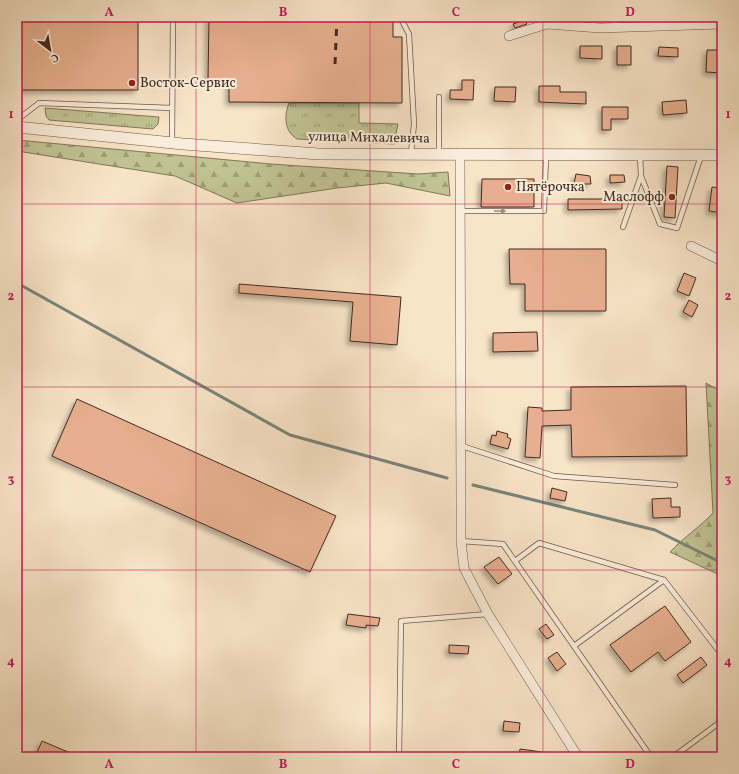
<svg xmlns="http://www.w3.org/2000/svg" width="739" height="774" font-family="Vollkorn,serif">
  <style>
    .grass { fill: url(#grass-tufts); stroke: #82775a }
    .forest { fill: url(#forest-firs); stroke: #82775a }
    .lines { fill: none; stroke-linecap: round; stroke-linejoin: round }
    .stream { stroke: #79837a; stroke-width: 3 }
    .building { fill: #e7af8f; stroke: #432b21; filter: url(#shadow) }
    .service-casing { stroke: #70594a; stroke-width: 6 }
    .minor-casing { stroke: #70594a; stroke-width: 10 }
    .tertiary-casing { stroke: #70594a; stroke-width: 12 }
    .service { stroke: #faeddb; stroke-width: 4.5 }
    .minor { stroke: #faeddb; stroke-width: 9 }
    .tertiary { stroke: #faeddb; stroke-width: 11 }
    .rail { stroke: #432b21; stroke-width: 3; stroke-dasharray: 7 7; stroke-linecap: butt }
    .oneway { fill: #9e8c7e }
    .grid { fill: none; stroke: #c2185b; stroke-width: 1; stroke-opacity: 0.55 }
    .poi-dot { fill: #8f2418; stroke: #faeddb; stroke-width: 1.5 }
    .labels { text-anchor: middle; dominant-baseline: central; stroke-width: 4; stroke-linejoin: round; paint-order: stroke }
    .poi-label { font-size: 14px; fill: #432b21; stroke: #faeddb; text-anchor: start }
    .street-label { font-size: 14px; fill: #432b21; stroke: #faeddb }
    .neatline { fill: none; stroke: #c2185b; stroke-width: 1.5 }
    .grid-label { font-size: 13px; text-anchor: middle; font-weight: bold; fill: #c2185b }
  </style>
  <defs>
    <pattern id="grass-tufts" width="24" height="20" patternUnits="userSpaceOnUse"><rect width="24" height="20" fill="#c1c393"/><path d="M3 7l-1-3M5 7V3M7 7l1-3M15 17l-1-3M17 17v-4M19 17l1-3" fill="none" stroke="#9e9f78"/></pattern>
    <pattern id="forest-firs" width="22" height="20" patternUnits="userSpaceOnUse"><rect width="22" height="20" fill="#c1c393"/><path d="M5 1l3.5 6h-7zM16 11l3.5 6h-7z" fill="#9e9f78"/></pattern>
    <filter id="shadow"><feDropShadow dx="-3.5" dy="3.5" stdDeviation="2" flood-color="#0004"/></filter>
  </defs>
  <rect width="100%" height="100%" fill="#f8e4c7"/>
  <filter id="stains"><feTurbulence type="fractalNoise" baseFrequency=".005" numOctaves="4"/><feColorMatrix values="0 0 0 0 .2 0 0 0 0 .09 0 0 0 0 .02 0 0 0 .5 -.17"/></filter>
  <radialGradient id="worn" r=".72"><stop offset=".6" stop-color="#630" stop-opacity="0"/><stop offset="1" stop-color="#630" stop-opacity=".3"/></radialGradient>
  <!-- grass -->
  <path class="grass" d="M289 103H359V123L398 124 394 144 297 139C284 131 284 116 289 103Z
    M45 108 159 117 158 124 153 129 49 120 46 116Z"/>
  <!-- forest -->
  <path class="forest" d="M17 140 271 164 418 174 448 172 450 196 386 183 337 188 237 203 175 176 17 151Z
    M706 383 722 392V576L670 552C684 537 700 527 713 513Z"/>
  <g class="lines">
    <!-- stream -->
    <path class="stream" d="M17 283 290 435 447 478
      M473 485 655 530 722 563"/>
  </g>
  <!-- building -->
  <path class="building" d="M20 17H138V90H19Z
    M209 17H393V37H402V103L229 102V81L208 80Z
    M525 20 527 24 515 28 513 24Z
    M580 46H602V59L580 58Z
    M617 46H631V65H617Z
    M659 47 678 48V57L658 56Z
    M707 50H722V73L706 72Z
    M462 80H474L473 100 450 99V90H462Z
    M539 86H560V92H586V104L539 102Z
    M495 87H516L515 102 494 101Z
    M686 100 687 113 663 115 662 102Z
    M602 107H628V119H611V130H602Z
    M667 166 678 167 675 218 664 217Z
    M576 174 590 176 591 184H574Z
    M610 175H624L625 182 610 183Z
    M482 179H534V207H481Z
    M712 187 722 188V213L709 211Z
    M568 199H622V209L568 210Z
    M509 249H606V311H525V284H510Z
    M684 273 696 278 689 296 677 291Z
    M239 284 401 297 397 345 350 341 353 302 239 293Z
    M689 300 698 305 692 317 683 312Z
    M537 332 538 351 493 352V333Z
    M686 386 687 456 572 457 571 425 542 426 540 458 525 457 528 407 542 408V411L571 410V387Z
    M77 399 336 516 310 572 52 456Z
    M497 431 508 434 507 437 511 439 508 449 490 444 492 435 496 436Z
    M552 488 567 492 565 501 550 498Z
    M671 498V507H680V517L653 518 652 499Z
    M499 557 512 574 498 584 484 567Z
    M665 606 691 642 665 661 658 652 631 672 610 645Z
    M348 614 380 618 378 626 366 625V628L346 625Z
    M546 624 554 635 547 639 539 629Z
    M449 645 469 646 468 654 449 653Z
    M557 652 566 664 557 671 548 658Z
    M701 657 707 665 683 683 677 675Z
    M504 721 520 723 519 732 503 731Z
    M42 741 80 757H35Z
    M520 749 542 752V757H519Z"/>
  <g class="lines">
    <!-- service casing -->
    <g class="service-casing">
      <path id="service" d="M400 17 409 34 414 124 411 153
        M612 27 620 17
        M17 120 39 103 172 108
        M172 143 173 17
        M439 155V97
        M641 176 660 224 677 228 701 156
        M461 211H544L546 156
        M623 227 641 176 640 155
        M462 446 554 476 675 485
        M461 541 503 544 651 757
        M515 561 539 543 664 580 722 655
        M574 646 664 580
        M399 757 401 621 488 614
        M673 757 719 723 722 702"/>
    </g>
    <!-- minor casing -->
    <g class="minor-casing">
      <path id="minor" d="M509 36 547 24 600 28 722 24
        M460 153 461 501V541L464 568 488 614 578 757
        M691 246 722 261"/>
    </g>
    <!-- tertiary casing -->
    <g class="tertiary-casing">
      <path id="tertiary" d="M17 127 183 144 319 154 722 155"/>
    </g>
    <!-- service -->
    <use href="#service" class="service"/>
    <!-- minor -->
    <use href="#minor" class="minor"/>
    <!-- tertiary -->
    <use href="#tertiary" class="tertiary"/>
    <!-- rail -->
    <path class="rail" d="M335 64 337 17"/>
  </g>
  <!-- one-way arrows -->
  <defs><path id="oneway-solid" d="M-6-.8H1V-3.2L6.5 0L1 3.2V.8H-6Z"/></defs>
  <use class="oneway" href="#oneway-solid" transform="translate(500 211)"/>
  <!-- grid -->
  <path class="grid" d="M196 17V757M370 17V757M543 17V757M17 204H722M17 387H722M17 570H722"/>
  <!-- markers -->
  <g class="poi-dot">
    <circle cx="132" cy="83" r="4"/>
    <circle cx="508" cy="187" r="4"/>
    <circle cx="672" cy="197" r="4"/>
  </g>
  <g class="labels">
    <!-- poi labels -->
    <g class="poi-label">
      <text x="140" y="83">Восток-Сервис</text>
      <text x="516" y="187">Пятёрочка</text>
      <text x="664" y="197" text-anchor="end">Маслофф</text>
    </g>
    <!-- street labels -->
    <g class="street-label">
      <text transform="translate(369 138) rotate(1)">улица Михалевича</text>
    </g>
  </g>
  <!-- margin -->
  <rect width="739" height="774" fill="none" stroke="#f8e4c7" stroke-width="44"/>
  <!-- north arrow -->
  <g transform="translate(50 50) rotate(149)" stroke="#faeddb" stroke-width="3" paint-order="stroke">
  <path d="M0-3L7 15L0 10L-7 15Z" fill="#432b21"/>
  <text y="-6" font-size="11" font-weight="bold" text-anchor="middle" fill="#432b21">С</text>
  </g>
  <rect x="22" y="22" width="695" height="730" class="neatline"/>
  <g class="grid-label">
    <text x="109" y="16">A</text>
    <text x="283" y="16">B</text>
    <text x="456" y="16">C</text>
    <text x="630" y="16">D</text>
    <text x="11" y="118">1</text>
    <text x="728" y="118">1</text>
    <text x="11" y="300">2</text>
    <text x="728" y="300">2</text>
    <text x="11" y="483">3</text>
    <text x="728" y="483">3</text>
    <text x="11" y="665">4</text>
    <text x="728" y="665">4</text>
    <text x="109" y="768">A</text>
    <text x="283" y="768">B</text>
    <text x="456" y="768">C</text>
    <text x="630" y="768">D</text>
  </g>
  <rect width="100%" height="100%" filter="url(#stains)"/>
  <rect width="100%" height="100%" fill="url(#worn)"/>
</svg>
